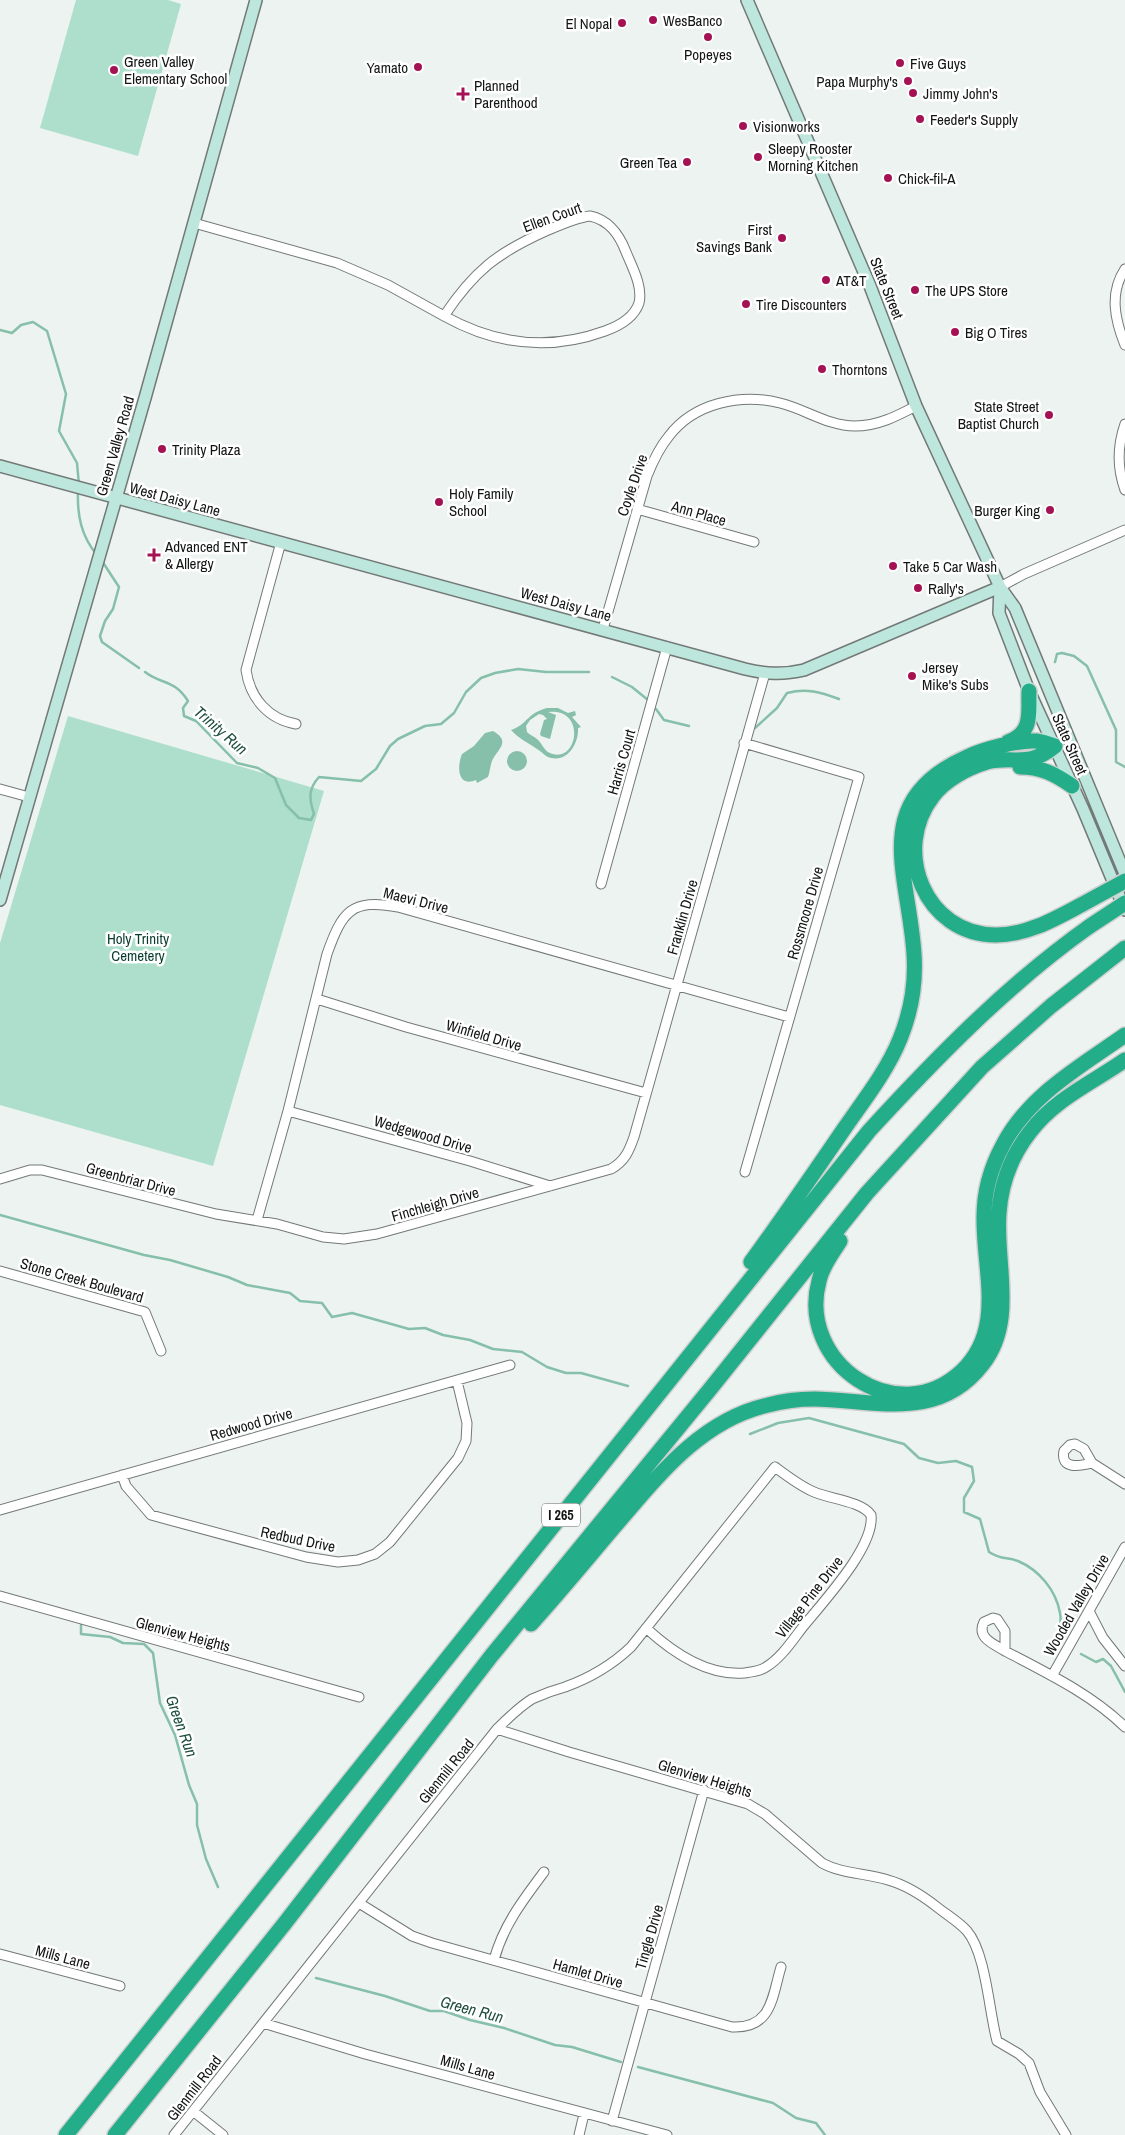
<svg xmlns="http://www.w3.org/2000/svg" width="1125" height="2135" font-family="'Archivo Narrow',sans-serif">
  <style>
    .green { fill: #addfcc }
    .water { fill: #86bfaa; fill-rule: evenodd }
    .lines { fill: none; stroke-linecap: round; stroke-linejoin: round }
    .stream { stroke: #86bfaa; stroke-width: 2.5 }
    .street-casing { stroke: #737977; stroke-width: 11 }
    .secondary-casing { stroke: #737977; stroke-width: 14 }
    .highway-casing { stroke: #d0d0d0; stroke-width: 18 }
    .street { stroke: #fff; stroke-width: 9 }
    .secondary { stroke: #bde7dc; stroke-width: 11 }
    .highway { stroke: #23ae89; stroke-width: 15 }
    .highway-bridge-casing { stroke: #d0d0d0; stroke-width: 18; stroke-linecap: butt }
    .highway-bridge { stroke: #23ae89; stroke-width: 15 }
    .poi-dot { fill: #a41253; stroke: #fff; stroke-width: 2 }
    .labels { text-anchor: middle; dominant-baseline: central; stroke-width: 5; stroke-linejoin: round; paint-order: stroke }
    .shield { fill: #fff; stroke: #5a5b5a; stroke-width: 1 }
    .shield-label { font-size: 14px; font-weight: bold; fill: #131514 }
    .poi-label { font-size: 15px; fill: #131514; stroke: #fff; text-anchor: start }
    .street-label { font-size: 15px; fill: #131514; stroke: #fff }
    .park-label { font-size: 15px; fill: #093c2e; stroke: #fff }
    .water-label { font-size: 16px; font-style: italic; fill: #1d4d3e; stroke: #fff }
  </style>
  <rect width="100%" height="100%" fill="#ecf3f0"/>
  <!-- green -->
  <path class="green" d="M76 0H168L181 4 138 156 40 128Z
    M68 716 324 791 213 1166 0 1105V943Z"/>
  <!-- water -->
  <path class="water" d="M547 708H558L568 713 575 711 576 715 572 717 581 727 578 728C579 744 566 766 546 756 543 754 541 751 537 749 527 742 519 739 511 730 527 725 527 713 547 708ZM548 712C587 707 578 765 550 753 544 751 542 743 537 739 533 736 530 735 527 732L526 726 530 720 539 714 543 715 547 719 544 720 540 734 541 736 550 739 556 715Z
    M493 731C512 742 497 749 492 761 490 766 490 772 488 777L477 783 476 780C457 788 457 766 462 754L474 746 485 733Z
    M507 761a10 10 0 1 1 20 0a10 10 0 1 1-20 0Z"/>
  <g class="lines">
    <!-- stream -->
    <path class="stream" d="M0 330 12 333 21 325 33 322 47 331 66 394 59 431 77 463 79 485
      M78 490C77 515 81 536 97 555
      M102 561 119 587 113 609 105 621 100 636 102 642 139 668
      M1055 662 1057 654 1062 653 1074 656 1087 666 1116 730V762L1125 767
      M145 672C162 685 174 679 188 701L183 708 184 716 196 721 237 763 258 768 275 778 286 805 299 818 311 820 314 814C309 799 308 789 319 777L361 781 376 769 390 746 398 739 425 726 441 724 454 713 466 692 481 678 495 673 518 669 546 672H589
      M612 677 632 687 648 700
      M656 709 664 720 689 726
      M755 728 777 708 787 693C807 688 820 692 839 699
      M0 1215 144 1255 170 1260 228 1277 247 1285 290 1293 300 1301 322 1303 332 1317 352 1313 409 1329 425 1328 443 1335 470 1340 493 1349 522 1352 547 1367 566 1373H581L628 1386
      M750 1434 778 1423 809 1418 904 1444 919 1458 938 1463 956 1461 972 1467 974 1481 964 1498V1512L980 1519 989 1552C1003 1561 1006 1556 1018 1561 1039 1570 1056 1590 1060 1613 1062 1621 1059 1632 1058 1640
      M81 1625V1634L110 1637 123 1643 144 1644 153 1653 160 1703 175 1735 189 1785 197 1804V1825L206 1859 218 1887
      M1081 1654 1096 1662 1103 1659 1111 1666 1125 1692
      M316 1978 385 1996 430 2011H444L470 2020 504 2028 555 2045 572 2047 621 2062
      M638 2067 773 2103 796 2118 816 2123 825 2135"/>
    <!-- street casing -->
    <g class="street-casing">
      <path id="street" d="M590 216C609 220 619 234 626 252 632 267 643 286 639 303 634 318 619 326 605 331 550 351 496 345 444 316 474 271 497 253 546 231 560 225 575 218 590 216Z
        M194 223 337 263 388 285 444 316
        M1125 269C1109 293 1115 320 1125 345
        M1125 424C1117 447 1117 468 1125 490
        M637 509 754 542
        M281 542 246 670C250 698 268 719 296 724
        M1000 587 1024 574 1125 530
        M603 629 647 476C653 461 659 448 669 436 694 403 741 393 780 403 805 409 828 426 855 426 878 426 897 416 916 406
        M744 743 859 777 745 1172
        M0 789 29 797
        M601 884 667 647
        M317 999 406 1027 646 1093
        M288 1111 470 1161 550 1186
        M0 1179 30 1170H42L216 1214 277 1224 323 1237 344 1239 377 1234 611 1169C625 1161 629 1151 634 1137L765 673
        M257 1220 288 1111 327 954C342 912 351 898 398 907L789 1017
        M0 1271 145 1312 161 1351
        M1075 1444 1084 1449 1092 1463C1080 1466 1060 1470 1064 1451L1070 1445Z
        M1092 1463 1125 1484
        M122 1475 126 1486 151 1515 306 1557 338 1562 358 1560 375 1554 390 1542 458 1458 466 1441 467 1423 457 1381
        M0 1510 510 1365
        M0 1596 359 1697
        M1089 1611 1103 1638 1125 1666
        M993 1618 997 1619 1005 1631V1651C994 1644 976 1638 984 1622Z
        M1005 1651C1047 1673 1091 1694 1125 1727
        M1052 1676 1125 1547
        M497 1729 569 1752 748 1804 765 1814 822 1863C842 1874 866 1873 888 1880 906 1885 923 1896 937 1907 947 1915 959 1922 967 1931 986 1953 989 2012 997 2041L1019 2054 1029 2063 1040 2092 1066 2135
        M359 1903 412 1936 432 1943 732 2027C772 2029 772 1997 781 1967
        M0 1954 120 1986
        M494 1960C503 1926 523 1900 544 1872
        M263 2023 365 2054 667 2135
        M193 2111 223 2135
        M612 2121 704 1790
        M174 2135 497 1729C508 1718 519 1707 532 1699 543 1694 554 1690 565 1687 590 1678 611 1666 631 1647L775 1467C787 1476 800 1486 814 1492 830 1499 861 1501 871 1515 875 1547 822 1603 802 1628 792 1641 781 1658 766 1667 761 1671 751 1672 744 1673 707 1676 672 1652 646 1628
        M579 2135 584 2114"/>
    </g>
    <!-- secondary casing -->
    <g class="secondary-casing">
      <path id="secondary" d="M747 0 870 286 916 406 1000 587 1015 608 1125 874
        M0 466 745 669C766 674 783 675 804 670L1000 587
        M1000 587 999 613 1029 691 1083 809 1125 910
        M0 900 145 398 256 0"/>
    </g>
    <!-- highway casing -->
    <g class="highway-casing">
      <path id="highway" d="M1008 742C1034 732 1028 712 1029 691
        M1055 746C1026 769 1017 755 987 762 967 768 945 780 933 796 891 850 925 935 996 935 1027 935 1055 919 1081 905
        M1020 767C1041 767 1055 774 1072 786
        M840 1241C832 1254 822 1266 819 1281 797 1363 897 1432 962 1371 1006 1329 983 1270 984 1217 984 1192 991 1167 1003 1145 1029 1095 1081 1066 1125 1035
        M751 1262C783 1218 814 1173 844 1129 864 1100 887 1071 900 1039 911 1012 916 983 914 954 909 873 868 801 967 757 984 749 1018 740 1036 741 1043 742 1049 744 1055 746
        M531 1624C560 1592 587 1559 615 1526 658 1476 701 1420 768 1405 783 1401 799 1399 814 1399 875 1400 938 1422 982 1365 1017 1321 995 1264 999 1213 1001 1183 1012 1155 1030 1132 1055 1099 1092 1083 1125 1060
        M66 2135 869 1131C937 1057 1008 984 1090 926
        M115 2135 285 1923 492 1655 711 1388 867 1193 982 1067 1051 1006 1125 948"/>
    </g>
    <!-- street -->
    <use href="#street" class="street"/>
    <!-- secondary -->
    <use href="#secondary" class="secondary"/>
    <!-- highway -->
    <use href="#highway" class="highway"/>
    <!-- highway-bridge casing -->
    <g class="highway-bridge-casing">
      <path id="highway-bridge" d="M1081 905 1125 881
        M1090 926 1125 903"/>
    </g>
    <!-- highway-bridge -->
    <use href="#highway-bridge" class="highway-bridge"/>
  </g>
  <!-- markers -->
  <g class="poi-dot">
    <circle cx="653" cy="20" r="5"/>
    <circle cx="622" cy="23" r="5"/>
    <circle cx="708" cy="37" r="5"/>
    <circle cx="900" cy="63" r="5"/>
    <circle cx="418" cy="67" r="5"/>
    <circle cx="114" cy="70" r="5"/>
    <circle cx="908" cy="81" r="5"/>
    <circle cx="913" cy="93" r="5"/>
    <path d="M460.5 86.5h5v5h5v5h-5v5h-5v-5h-5v-5h5z"/>
    <circle cx="920" cy="119" r="5"/>
    <circle cx="743" cy="126" r="5"/>
    <circle cx="758" cy="157" r="5"/>
    <circle cx="687" cy="162" r="5"/>
    <circle cx="888" cy="178" r="5"/>
    <circle cx="782" cy="238" r="5"/>
    <circle cx="826" cy="280" r="5"/>
    <circle cx="915" cy="290" r="5"/>
    <circle cx="746" cy="304" r="5"/>
    <circle cx="955" cy="332" r="5"/>
    <circle cx="822" cy="369" r="5"/>
    <circle cx="1049" cy="415" r="5"/>
    <circle cx="162" cy="449" r="5"/>
    <circle cx="439" cy="502" r="5"/>
    <circle cx="1050" cy="510" r="5"/>
    <path d="M151.5 547.5h5v5h5v5h-5v5h-5v-5h-5v-5h5z"/>
    <circle cx="893" cy="566" r="5"/>
    <circle cx="918" cy="588" r="5"/>
    <circle cx="912" cy="676" r="5"/>
  </g>
  <g class="labels">
    <!-- shield labels -->
    <rect class="shield" x="542" y="1503.5" width="38" height="23" rx="4"/>
    <g class="shield-label">
      <text x="561" y="1515">I 265</text>
    </g>
    <!-- poi labels -->
    <g class="poi-label">
      <text x="663" y="20">WesBanco</text>
      <text x="612" y="23" text-anchor="end">El Nopal</text>
      <text x="708" y="54" text-anchor="middle">Popeyes</text>
      <text x="124" y="61">Green Valley<tspan x="124" dy="17">Elementary School</tspan></text>
      <text x="910" y="63">Five Guys</text>
      <text x="408" y="67" text-anchor="end">Yamato</text>
      <text x="898" y="81" text-anchor="end">Papa Murphy's</text>
      <text x="474" y="85">Planned<tspan x="474" dy="17">Parenthood</tspan></text>
      <text x="923" y="93">Jimmy John's</text>
      <text x="930" y="119">Feeder's Supply</text>
      <text x="753" y="126">Visionworks</text>
      <text x="768" y="148">Sleepy Rooster<tspan x="768" dy="17">Morning Kitchen</tspan></text>
      <text x="677" y="162" text-anchor="end">Green Tea</text>
      <text x="898" y="178">Chick-fil-A</text>
      <text x="772" y="229" text-anchor="end">First<tspan x="772" dy="17">Savings Bank</tspan></text>
      <text x="836" y="280">AT&amp;T</text>
      <text x="925" y="290">The UPS Store</text>
      <text x="756" y="304">Tire Discounters</text>
      <text x="965" y="332">Big O Tires</text>
      <text x="832" y="369">Thorntons</text>
      <text x="1039" y="406" text-anchor="end">State Street<tspan x="1039" dy="17">Baptist Church</tspan></text>
      <text x="172" y="449">Trinity Plaza</text>
      <text x="449" y="493">Holy Family<tspan x="449" dy="17">School</tspan></text>
      <text x="1040" y="510" text-anchor="end">Burger King</text>
      <text x="165" y="546">Advanced ENT<tspan x="165" dy="17">&amp; Allergy</tspan></text>
      <text x="903" y="566">Take 5 Car Wash</text>
      <text x="928" y="588">Rally's</text>
      <text x="922" y="667">Jersey<tspan x="922" dy="17">Mike's Subs</tspan></text>
    </g>
    <!-- street labels -->
    <g class="street-label">
      <text transform="translate(552 217) rotate(-20)">Ellen Court</text>
      <text transform="translate(887 288) rotate(68)">State Street</text>
      <text transform="translate(115 446) rotate(-74)">Green Valley Road</text>
      <text transform="translate(632 485) rotate(-71)">Coyle Drive</text>
      <text transform="translate(175 499) rotate(15)">West Daisy Lane</text>
      <text transform="translate(699 513) rotate(16)">Ann Place</text>
      <text transform="translate(566 604) rotate(15)">West Daisy Lane</text>
      <text transform="translate(1070 744) rotate(66)">State Street</text>
      <text transform="translate(621 762) rotate(-74)">Harris Court</text>
      <text transform="translate(416 900) rotate(14)">Maevi Drive</text>
      <text transform="translate(805 913) rotate(-74)">Rossmoore Drive</text>
      <text transform="translate(682 917) rotate(-74)">Franklin Drive</text>
      <text transform="translate(484 1035) rotate(16)">Winfield Drive</text>
      <text transform="translate(423 1134) rotate(16)">Wedgewood Drive</text>
      <text transform="translate(131 1179) rotate(15)">Greenbriar Drive</text>
      <text transform="translate(435 1204) rotate(-16)">Finchleigh Drive</text>
      <text transform="translate(82 1280) rotate(16)">Stone Creek Boulevard</text>
      <text transform="translate(251 1424) rotate(-16)">Redwood Drive</text>
      <text transform="translate(298 1539) rotate(12)">Redbud Drive</text>
      <text transform="translate(809 1597) rotate(-52)">Village Pine Drive</text>
      <text transform="translate(1076 1605) rotate(-60)">Wooded Valley Drive</text>
      <text transform="translate(183 1634) rotate(15)">Glenview Heights</text>
      <text transform="translate(446 1771) rotate(-51)">Glenmill Road</text>
      <text transform="translate(705 1778) rotate(17)">Glenview Heights</text>
      <text transform="translate(649 1937) rotate(-74)">Tingle Drive</text>
      <text transform="translate(63 1957) rotate(15)">Mills Lane</text>
      <text transform="translate(588 1973) rotate(16)">Hamlet Drive</text>
      <text transform="translate(468 2067) rotate(16)">Mills Lane</text>
      <text transform="translate(194 2088) rotate(-52)">Glenmill Road</text>
    </g>
    <!-- park labels -->
    <g class="park-label">
      <text x="138" y="938">Holy Trinity<tspan x="138" dy="17">Cemetery</tspan></text>
    </g>
    <!-- water labels -->
    <g class="water-label">
      <text transform="translate(221 730) rotate(41)">Trinity Run</text>
      <text transform="translate(182 1726) rotate(70)">Green Run</text>
      <text transform="translate(472 2009) rotate(15)">Green Run</text>
    </g>
  </g>
</svg>
